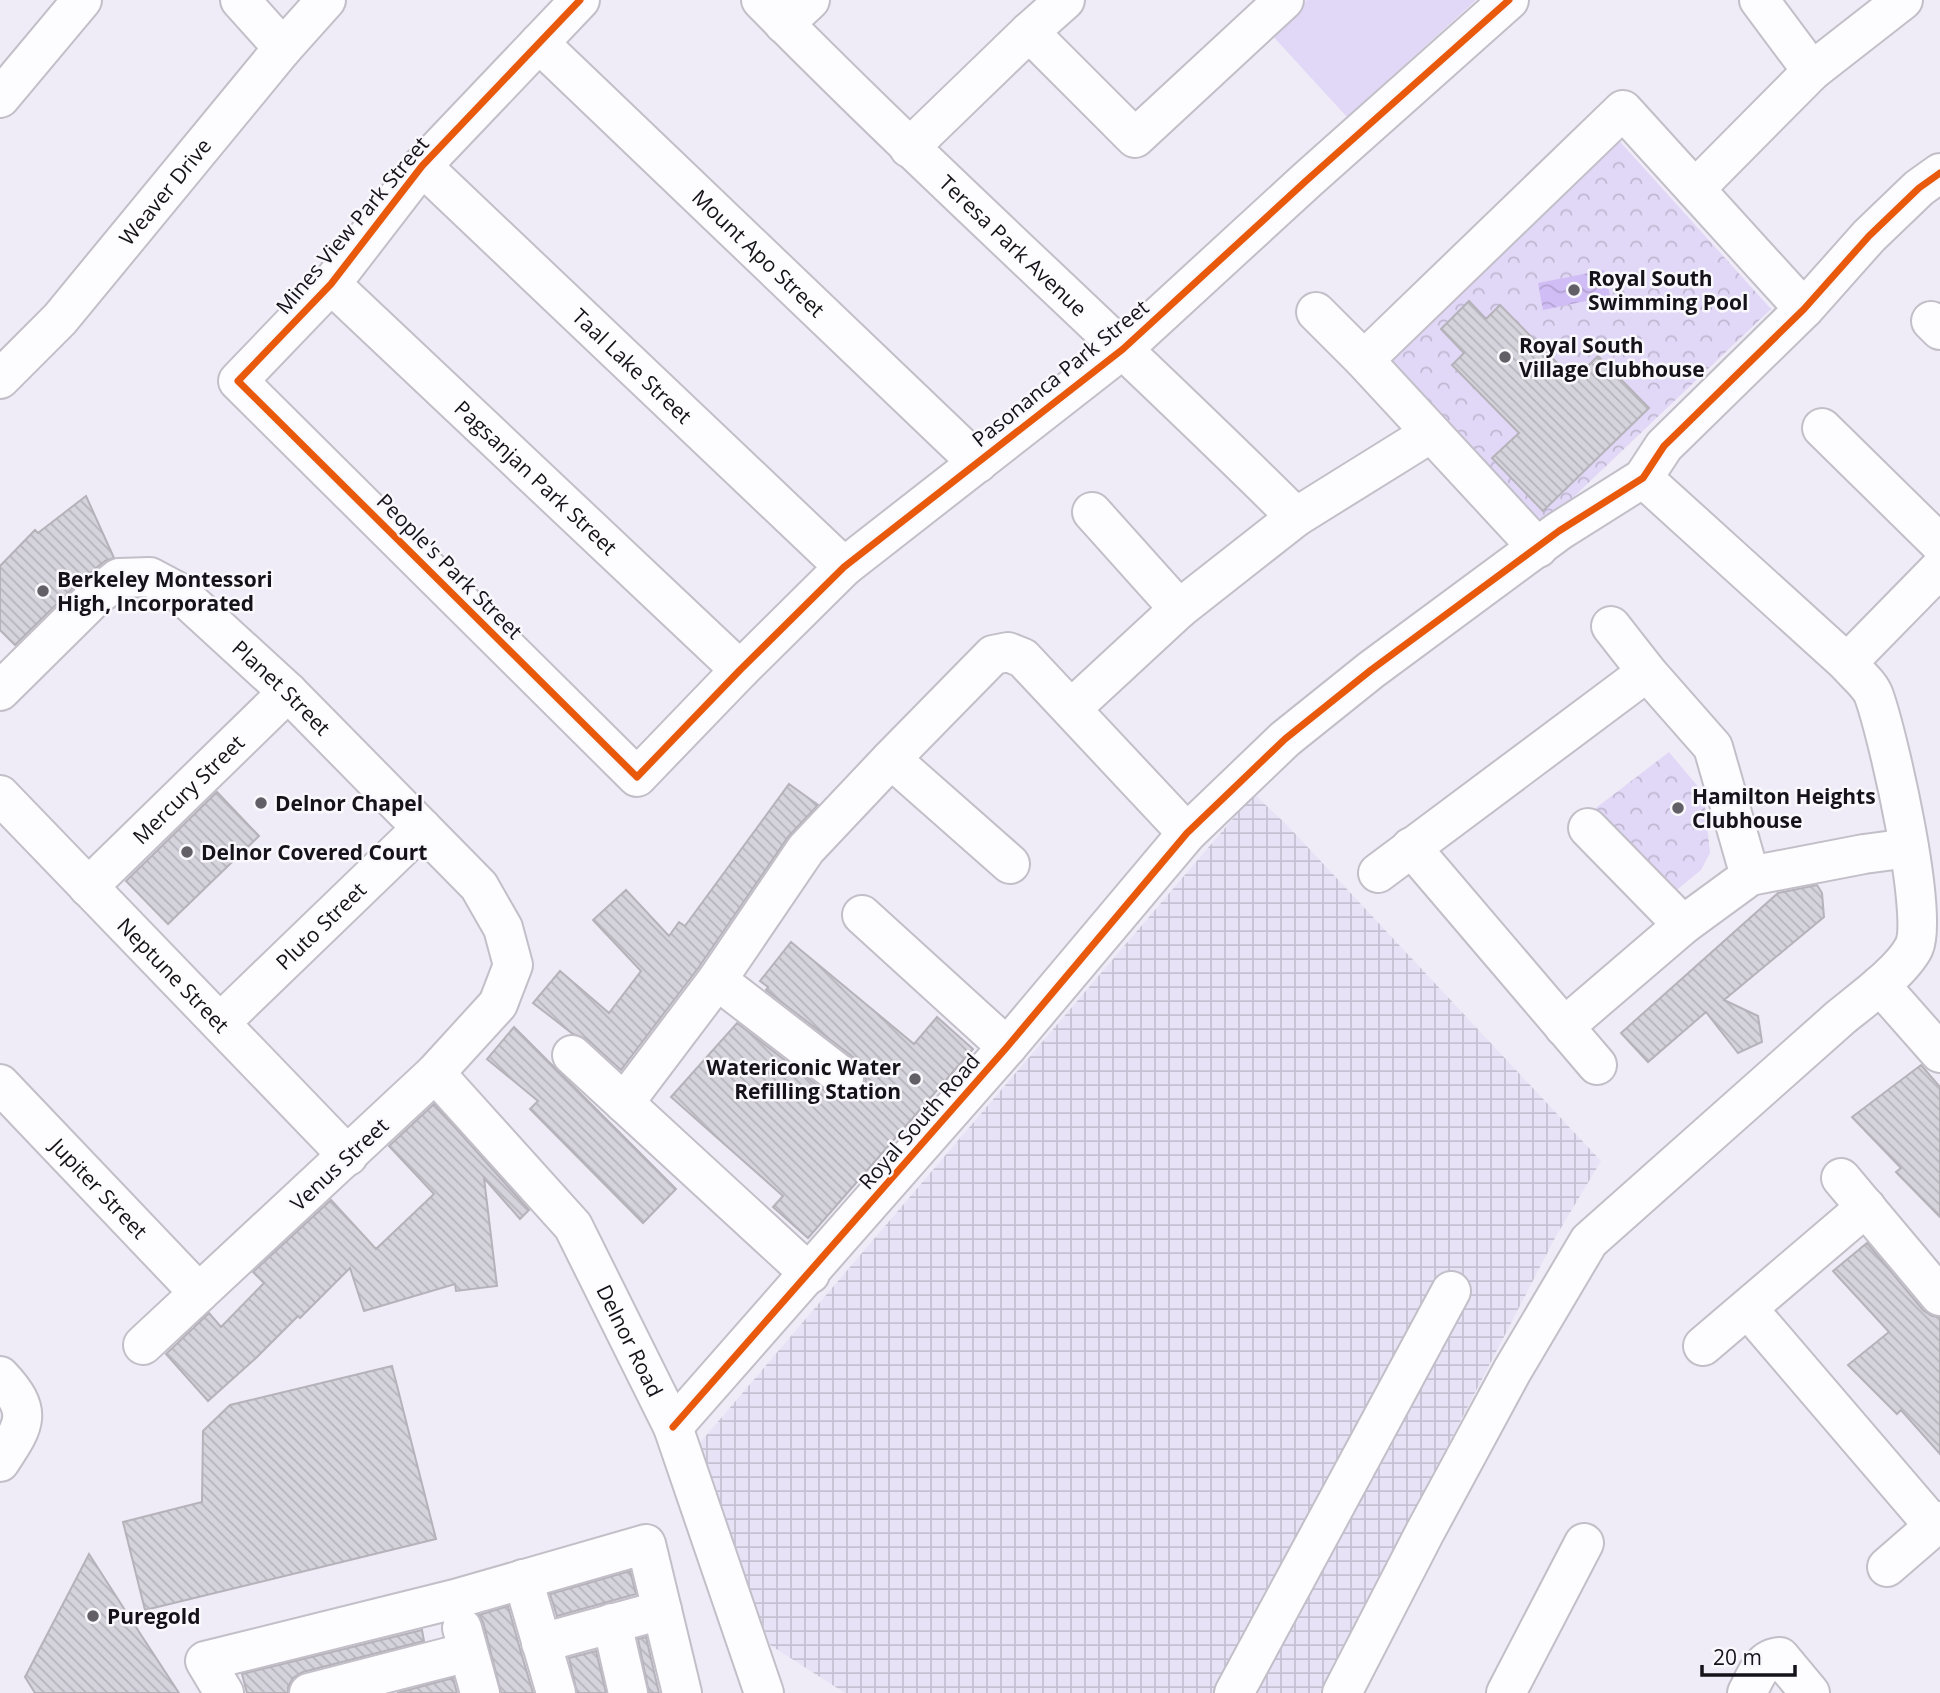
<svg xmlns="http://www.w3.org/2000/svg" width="1940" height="1693" font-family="'Open Sans',sans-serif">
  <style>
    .industrial { fill: url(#industrial-grid) }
    .forest { fill: url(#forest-crowns) }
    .pitch { fill: #e1d7f6 }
    .water { fill: url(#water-waves) }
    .building { fill: url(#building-back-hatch); stroke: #b5b2ba; stroke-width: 2 }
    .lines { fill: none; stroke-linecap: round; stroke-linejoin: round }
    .minor-casing { stroke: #c2bfc8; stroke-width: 42 }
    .minor { stroke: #fdfcfe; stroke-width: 38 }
    .cycleway-casing { stroke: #f9f8fc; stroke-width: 11 }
    .cycleway { stroke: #e8590c; stroke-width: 7 }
    .poi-dot { fill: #625f67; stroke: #f9f8fc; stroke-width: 2.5 }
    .labels { text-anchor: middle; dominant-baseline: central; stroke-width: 5; stroke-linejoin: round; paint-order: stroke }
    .street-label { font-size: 21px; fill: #151319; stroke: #f9f8fc }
    .poi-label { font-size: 21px; font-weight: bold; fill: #151319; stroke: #f9f8fc; text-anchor: start }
  </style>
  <defs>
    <pattern id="industrial-grid" width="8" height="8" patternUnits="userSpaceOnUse" patternTransform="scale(1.75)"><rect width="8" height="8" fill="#e8e2f6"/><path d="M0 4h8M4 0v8" fill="none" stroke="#c6c1d2"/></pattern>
    <pattern id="forest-crowns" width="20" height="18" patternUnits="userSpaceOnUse" patternTransform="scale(1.75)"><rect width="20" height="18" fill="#e1d7f6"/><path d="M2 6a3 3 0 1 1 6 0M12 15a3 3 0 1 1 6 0" fill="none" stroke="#c0b8d2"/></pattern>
    <pattern id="water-waves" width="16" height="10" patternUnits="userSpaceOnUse" patternTransform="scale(1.75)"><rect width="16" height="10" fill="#d1bdf6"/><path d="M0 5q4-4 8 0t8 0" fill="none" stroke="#b3a2d2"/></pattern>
    <pattern id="building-back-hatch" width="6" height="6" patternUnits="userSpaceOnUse" patternTransform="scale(1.75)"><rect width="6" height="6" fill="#d5d3db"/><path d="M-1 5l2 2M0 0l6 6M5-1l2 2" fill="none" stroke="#b6b4bb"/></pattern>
  </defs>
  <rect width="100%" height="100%" fill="#f0ecf7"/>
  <!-- industrial -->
  <path class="industrial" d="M1254 794 1287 825 1601 1161 1556 1236 1320 1693H845L770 1645 698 1445Z"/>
  <!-- forest -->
  <path class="forest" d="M1614 135 1771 309 1541 528 1386 362Z
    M1669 752 1700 789 1705 805 1710 853 1701 870 1673 893 1592 811Z"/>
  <!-- pitch -->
  <path class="pitch" d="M1307 0H1475V1L1347 117 1270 33Z"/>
  <!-- water -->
  <path class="water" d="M1604 270 1610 296 1543 310 1538 283Z"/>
  <!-- building -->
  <path class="building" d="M1469 301 1486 319 1500 305 1574 380 1598 356 1649 408 1543 511 1492 458 1519 433 1452 365 1464 353 1441 329Z
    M86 496 114 558 105 561 80 581 15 645 0 630V566L35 530 38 533Z
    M789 784 818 805 788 837 699 967 621 1070 587 1039 573 1034 533 1003 560 971 609 1013 641 971 593 920 626 890 669 936 679 922 685 926Z
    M217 792 259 836 168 924 126 881Z
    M1817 885 1822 893 1824 917 1724 1000 1758 1016 1762 1042 1738 1053 1706 1012 1648 1062 1621 1033 1778 893Z
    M791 942 914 1044 937 1017 973 1049 808 1238 773 1207 783 1196 671 1097 737 1023 831 1096 840 1100 852 1098 862 1091 866 1080 864 1070 858 1061 766 990 768 987 760 981Z
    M514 1027 676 1189 643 1223 530 1109 538 1101 487 1059Z
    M1921 1065 1940 1087V1217L1896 1172 1901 1168 1852 1117Z
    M434 1104 529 1210 520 1219 484 1178 497 1286 456 1291 455 1284 364 1311 350 1268 300 1318 298 1316 256 1358 208 1401 166 1354 209 1313 221 1327 264 1283 253 1272 331 1200 376 1249 434 1194 389 1146Z
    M1867 1243 1923 1310 1932 1316 1940 1317V1454L1901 1410 1897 1414 1848 1365 1889 1332 1833 1271Z
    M392 1366 436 1539 145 1610 123 1522 202 1502 203 1431 230 1405Z
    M89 1554 130 1618 179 1693H35L25 1677Z
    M630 1571 636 1594 557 1616 550 1594Z
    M508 1606 520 1649 533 1693H501L483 1622 479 1615Z
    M422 1630 424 1641 303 1672 293 1678 288 1687V1693H247L242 1674Z
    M646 1637 659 1693H649L638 1639Z
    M596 1651 606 1693H577L569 1658Z
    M453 1678 457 1693H397Z"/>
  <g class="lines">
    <!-- minor casing -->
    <g class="minor-casing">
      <g id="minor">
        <path d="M240 0 283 48"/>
        <path d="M580 0 422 166 331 284 238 381 637 777 740 670 844 567 1123 349 1307 180 1509 0"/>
        <path id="s1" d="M761 0C935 177 1120 342 1296 517"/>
        <path d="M1759 0 1812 71"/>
        <path d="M784 24 810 0"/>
        <path d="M1029 32 1135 138 1284 0"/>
        <path id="s2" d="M539 43 978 463"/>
        <path d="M0 98 82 0"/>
        <path d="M909 148 1029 32 1065 0"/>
        <path id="s3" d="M422 166 844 567"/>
        <path d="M1695 189 1812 71 1903 0"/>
        <path id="s4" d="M331 284 740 670"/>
        <path d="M1316 312 1364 360 1538 548"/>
        <path d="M1931 321 1940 330"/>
        <path d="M1364 360 1623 110 1804 309"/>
        <path id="s5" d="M0 379 60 319 283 48 326 0"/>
        <path d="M1822 428 1940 544"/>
        <path d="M1092 512 1179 609"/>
        <path d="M1611 626 1647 672 1713 747 1750 876"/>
        <path d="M1847 663 1940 568"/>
        <path id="s6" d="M0 691 95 597 119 578 150 577 180 593 288 692 479 886 503 928 513 965 498 1004 435 1073 143 1345"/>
        <path d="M1072 708 1179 609 1296 517 1431 433"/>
        <path d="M891 759 1010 864"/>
        <path id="s7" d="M0 795 348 1156"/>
        <path d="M1588 828 1683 925"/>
        <path d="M1411 847 1597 1065"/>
        <path d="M1378 873 1647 672"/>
        <path id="s8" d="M88 887 288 692"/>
        <path d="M862 915 1007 1047"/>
        <path d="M717 980 844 1078"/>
        <path d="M1880 985 1940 1053"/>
        <path id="s9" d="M220 1023 422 828"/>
        <path d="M1564 1027 1683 925 1750 876 1864 854 1909 848"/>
        <path d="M572 1055 810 1274"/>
        <path id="s10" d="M435 1073 573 1226 673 1427 764 1693"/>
        <path id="s11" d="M0 1084 199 1293"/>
        <path d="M624 1103 717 980 806 849 891 759 993 655 1008 652 1023 658 1187 833"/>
        <path d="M1841 1178 1940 1296"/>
        <path d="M1748 1309 1934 1526"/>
        <path d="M1703 1346 1866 1207"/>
        <path d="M0 1376C34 1412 25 1424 0 1462"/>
        <path d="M673 1427 1007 1047 1187 833 1285 739 1371 670 1559 531 1643 478 1664 446 1804 309 1869 236 1919 188 1940 173"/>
        <path d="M1887 1567 1940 1521"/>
        <path d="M523 1579 556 1693"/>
        <path d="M612 1623 628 1693"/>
        <path d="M462 1628 480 1693"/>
        <path d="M541 1643 662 1610"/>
        <path d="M224 1693 205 1661 455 1599 646 1544 682 1693"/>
        <path d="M309 1693 468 1652"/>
        <path d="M1234 1693 1451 1291"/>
        <path d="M1342 1693 1425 1532 1512 1371 1589 1241 1841 1017C1862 1000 1902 971 1914 947 1929 914 1888 735 1874 696 1870 684 1855 673 1847 663L1643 478"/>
        <path d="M1506 1693 1584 1543"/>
        <path d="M1747 1693C1755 1678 1761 1658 1780 1657L1810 1693"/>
      </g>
    </g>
    <!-- minor -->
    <use href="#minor" class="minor"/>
    <!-- cycleway casing -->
    <g class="cycleway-casing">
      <path id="cycleway" d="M580 0 422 166 331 284 238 381 637 777 740 670 844 567 1123 349 1307 180 1509 0
        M673 1427 1007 1047 1187 833 1285 739 1371 670 1559 531 1643 478 1664 446 1804 309 1869 236 1919 188 1940 173"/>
    </g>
    <!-- cycleway -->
    <use href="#cycleway" class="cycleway"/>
  </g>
  <!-- markers -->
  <g class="poi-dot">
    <circle cx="1574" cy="290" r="7"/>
    <circle cx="1505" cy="357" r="7"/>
    <circle cx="43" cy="591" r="7"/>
    <circle cx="261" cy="803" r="7"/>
    <circle cx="1678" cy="808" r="7"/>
    <circle cx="187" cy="852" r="7"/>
    <circle cx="915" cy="1079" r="7"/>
    <circle cx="93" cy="1616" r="7"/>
  </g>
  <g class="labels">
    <!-- street labels -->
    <g class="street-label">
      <text stroke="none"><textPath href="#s5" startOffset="250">Weaver Drive</textPath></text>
      <text transform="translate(352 225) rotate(-50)">Mines View Park Street</text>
      <text stroke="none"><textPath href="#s1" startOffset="352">Teresa Park Avenue</textPath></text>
      <text stroke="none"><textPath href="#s2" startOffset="304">Mount Apo Street</textPath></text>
      <text stroke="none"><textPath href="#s3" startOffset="290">Taal Lake Street</textPath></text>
      <text transform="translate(1060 373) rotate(-39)">Pasonanca Park Street</text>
      <text stroke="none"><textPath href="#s4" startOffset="282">Pagsanjan Park Street</textPath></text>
      <text transform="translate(450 566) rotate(45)">People's Park Street</text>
      <text stroke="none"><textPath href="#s6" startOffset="368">Planet Street</textPath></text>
      <text stroke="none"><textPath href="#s8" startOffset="140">Mercury Street</textPath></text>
      <text stroke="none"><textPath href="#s9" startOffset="140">Pluto Street</textPath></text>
      <text stroke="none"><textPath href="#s7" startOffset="250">Neptune Street</textPath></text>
      <text transform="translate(919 1121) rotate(-49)">Royal South Road</text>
      <text transform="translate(339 1164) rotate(-43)">Venus Street</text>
      <text stroke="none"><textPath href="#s11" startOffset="144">Jupiter Street</textPath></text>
      <text stroke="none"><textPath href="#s10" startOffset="334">Delnor Road</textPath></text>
    </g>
    <!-- poi labels -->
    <g class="poi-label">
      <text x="1588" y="278">Royal South<tspan x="1588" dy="24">Swimming Pool</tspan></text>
      <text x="1519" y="345">Royal South<tspan x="1519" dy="24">Village Clubhouse</tspan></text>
      <text x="57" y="579">Berkeley Montessori<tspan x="57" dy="24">High, Incorporated</tspan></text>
      <text x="1692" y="796">Hamilton Heights<tspan x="1692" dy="24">Clubhouse</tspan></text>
      <text x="275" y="803">Delnor Chapel</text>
      <text x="201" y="852">Delnor Covered Court</text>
      <text x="901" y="1067" text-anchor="end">Watericonic Water<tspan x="901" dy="24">Refilling Station</tspan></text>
      <text x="107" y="1616">Puregold</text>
    </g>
  </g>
  <!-- scale -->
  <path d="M1702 1665v10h93v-10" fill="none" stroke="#151319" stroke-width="3.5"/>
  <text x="1713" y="1665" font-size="21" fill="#151319" stroke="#f9f8fc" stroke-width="5" paint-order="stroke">20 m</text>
</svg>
